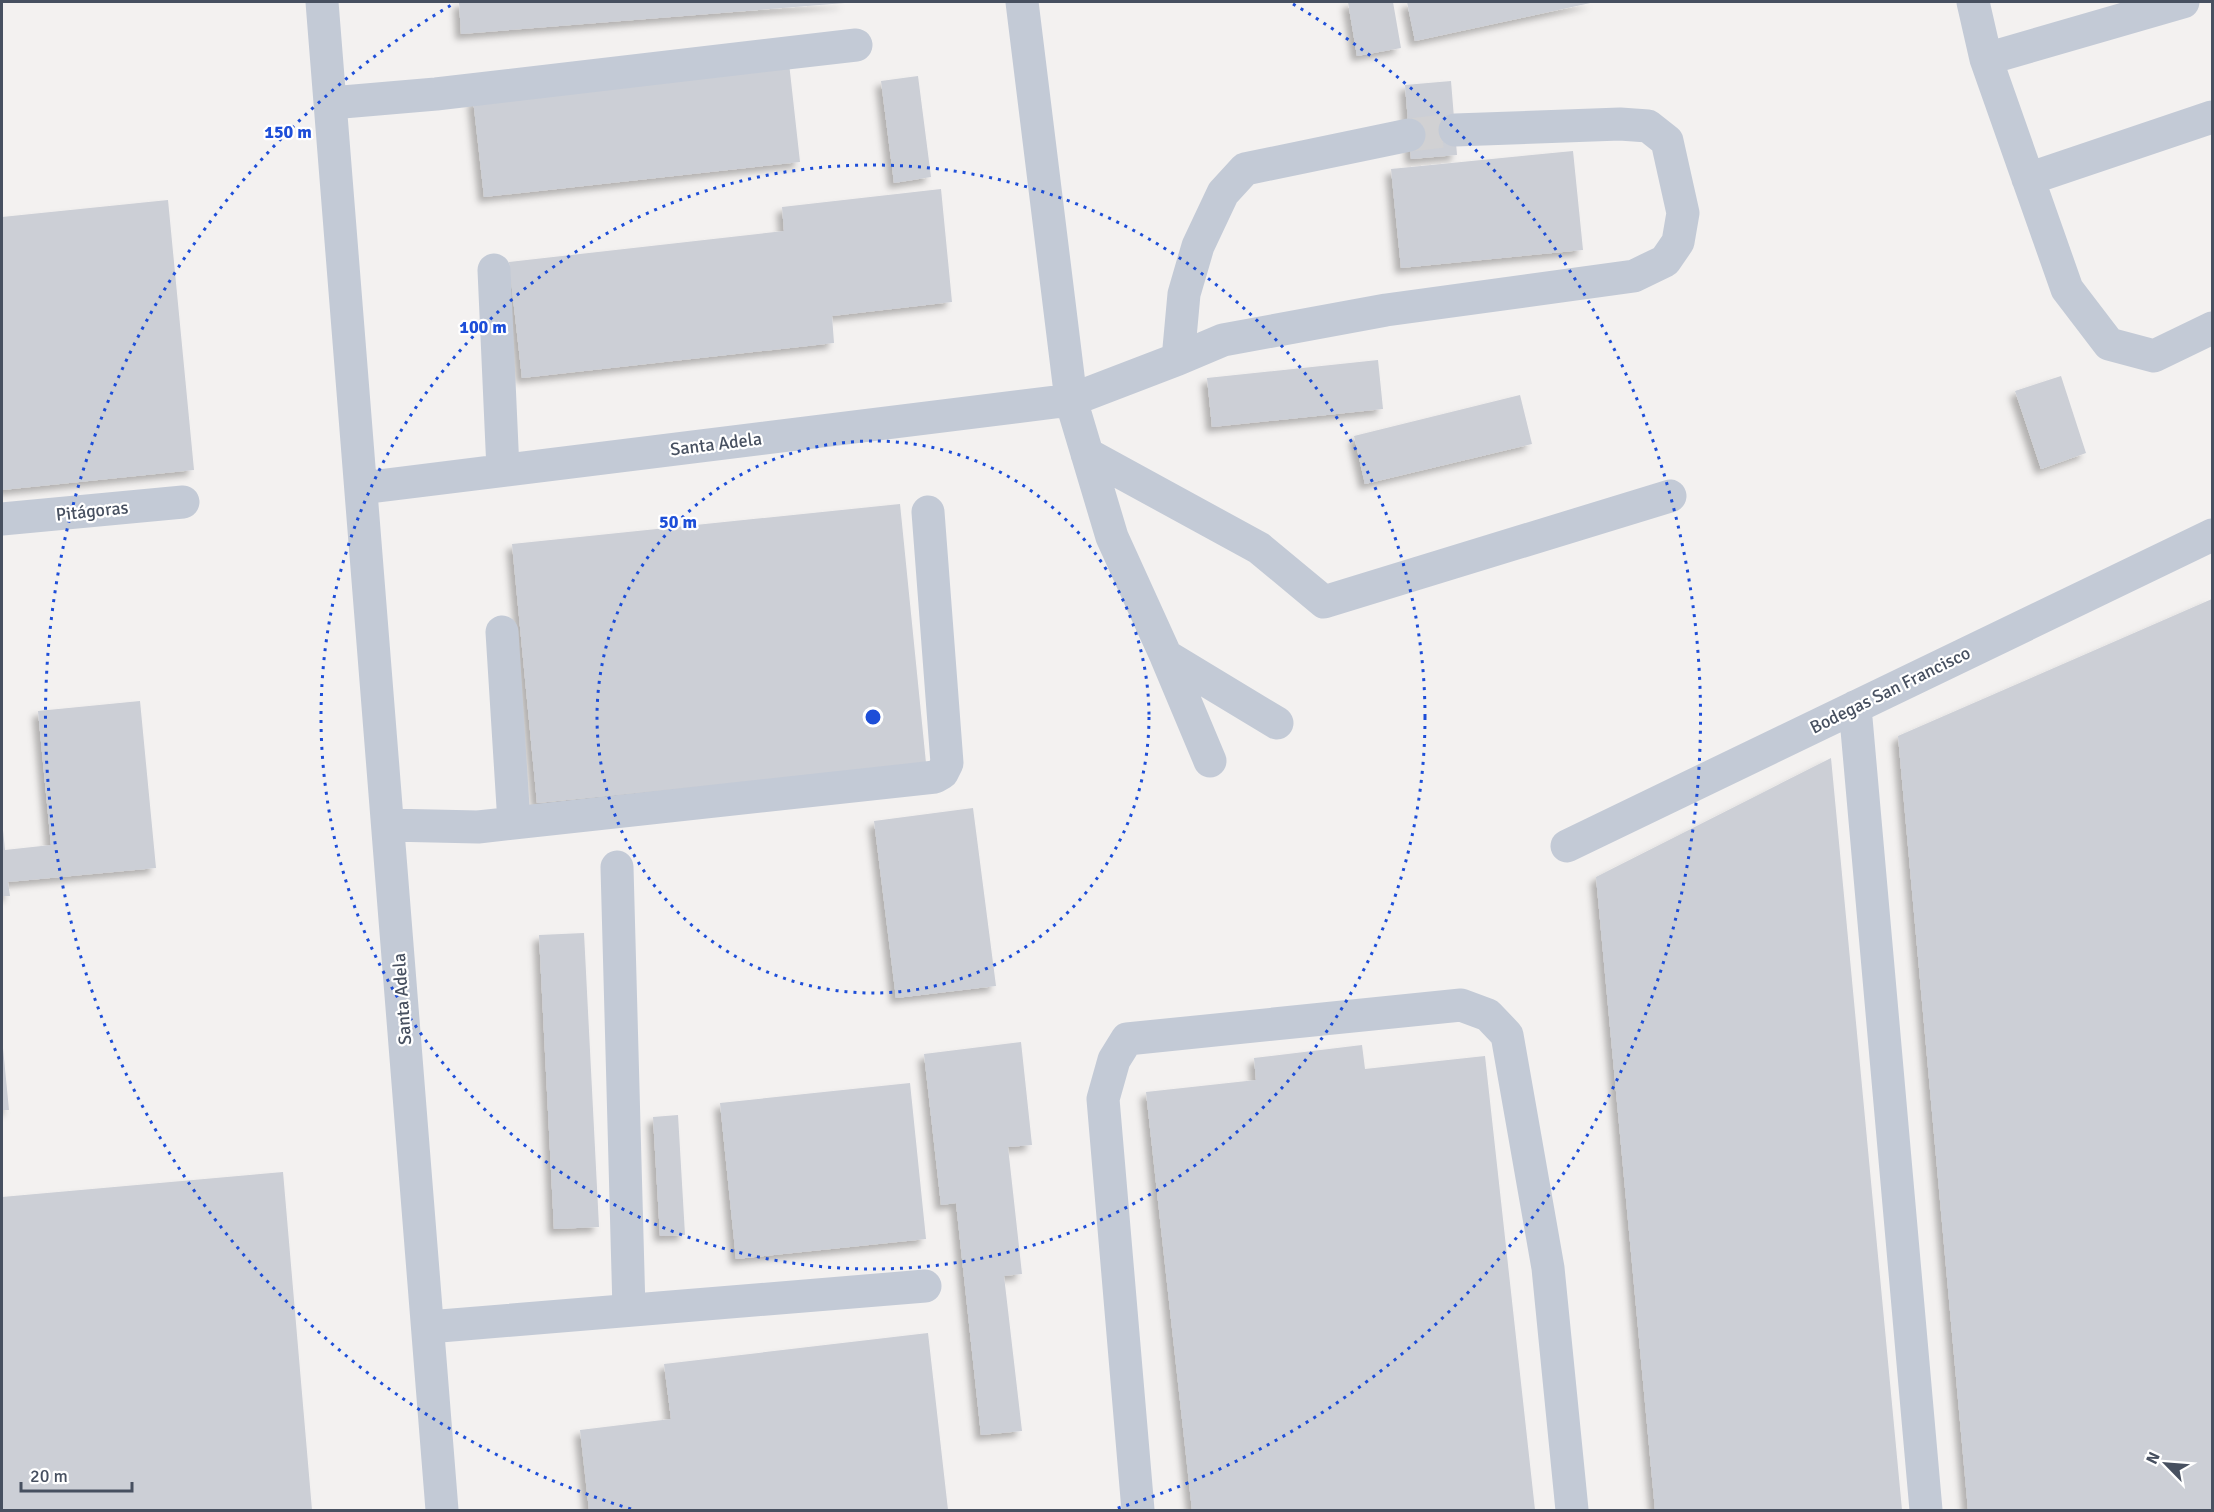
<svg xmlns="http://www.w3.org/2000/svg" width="2214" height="1512" font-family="Signika,sans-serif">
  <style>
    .building { fill: #cccfd6; filter: url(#shadow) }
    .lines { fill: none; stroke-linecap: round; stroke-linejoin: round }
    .minor-tunnel { stroke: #d1d1d3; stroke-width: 33; stroke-dasharray: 33 16; stroke-linecap: butt }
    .minor { stroke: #c3cad6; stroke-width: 33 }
    .ring { fill: none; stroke: #1d4ed8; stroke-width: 3; stroke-dasharray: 3 6 }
    .labels { text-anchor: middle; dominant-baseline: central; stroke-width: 4.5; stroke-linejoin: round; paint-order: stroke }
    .street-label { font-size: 18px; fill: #475060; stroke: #fff }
    .centre { fill: #1d4ed8; stroke: #fff; stroke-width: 3 }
    .ring-label { font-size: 18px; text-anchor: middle; font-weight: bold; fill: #1d4ed8; stroke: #fff; stroke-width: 4.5; stroke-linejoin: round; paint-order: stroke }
  </style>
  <defs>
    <filter id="shadow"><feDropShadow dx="-5.5" dy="5.5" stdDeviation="3" flood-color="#0004"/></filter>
  </defs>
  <rect width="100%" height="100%" fill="#f3f1f0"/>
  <!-- building -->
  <path class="building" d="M459 2H845V3L461 34Z
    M1348 2H1393L1401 48 1357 56Z
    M1407 2H1595L1415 41Z
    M789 63 800 162 484 197 473 99Z
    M918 76 931 177 894 183 881 81Z
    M1451 81 1457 155 1411 159 1405 85Z
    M1573 151 1583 250 1401 268 1391 169Z
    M941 189 952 302 832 316 834 343 522 378 509 262 784 231 782 207Z
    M168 200 194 470 2 490V217Z
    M1378 360 1383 409 1212 427 1207 378Z
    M2061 376 2086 453 2041 469 2015 391Z
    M1520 395 1532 444 1365 484 1354 436Z
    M900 504 926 763 537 803 512 544Z
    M2212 599V1510H1968L1898 736Z
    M140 701 156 868 8 882 10 896H2V830H3L5 850 51 845 38 711Z
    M1831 758 1902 1510H1655L1596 877Z
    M973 808 996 986 896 998 874 821Z
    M584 933 599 1227 554 1229 539 935Z
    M1021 1042 1032 1145 1008 1147 1022 1274 1004 1276 1022 1431 981 1435 956 1203 941 1205 924 1054Z
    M1362 1045 1365 1069 1485 1056 1535 1510H1192L1146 1092 1256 1080 1254 1058Z
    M2 1048H3L9 1110H2Z
    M910 1083 926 1239 736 1259 720 1103Z
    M678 1115 685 1235 660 1236 653 1117Z
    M283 1172 312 1510H2V1197Z
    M928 1333 948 1510H589L580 1430 671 1419 664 1364Z"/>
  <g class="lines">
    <!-- minor-tunnel -->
    <path class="minor-tunnel" d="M1409 135 1455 130"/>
    <!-- minor -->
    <path class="minor" d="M322 2 442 1510
      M1022 2 1071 400 1112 537 1166 656 1210 761
      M1973 2 1986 59 2067 289 2109 344 2154 356 2212 328
      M1986 59 2183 2
      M331 103 436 94 856 45
      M1409 135 1245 169 1223 193 1198 246 1184 294 1178 359 1223 340 1386 310 1634 276 1665 261 1678 242 1683 213 1667 141 1648 126 1620 124 1455 130
      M2028 179 2212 117
      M494 270 503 470
      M1087 454 1259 548 1324 602 1670 496
      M362 488 1071 400 1178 359
      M2 519 183 502
      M502 632 514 823
      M1166 656 1277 723
      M1855 707 1926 1510
      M388 825 478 827 935 777 942 773 947 763 928 512
      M1567 846 2212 535
      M617 867 629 1310
      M428 1327 925 1286
      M1138 1510 1103 1099 1114 1060 1127 1039 1461 1005 1488 1015 1507 1035 1548 1268 1572 1510"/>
  </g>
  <!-- distance rings -->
  <g class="ring">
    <circle cx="873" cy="717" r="276"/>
    <circle cx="873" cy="717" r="552"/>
    <path d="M631 1509A828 828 0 0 1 453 4M1293 4A828 828 0 0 1 1115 1509"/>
  </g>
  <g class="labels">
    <!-- street labels -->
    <g class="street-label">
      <text transform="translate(716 444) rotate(-7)">Santa Adela</text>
      <text transform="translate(92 511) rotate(-6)">Pitágoras</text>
      <text transform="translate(1890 690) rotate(-26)">Bodegas San Francisco</text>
      <text transform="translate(402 999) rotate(-94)">Santa Adela</text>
    </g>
  </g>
  <circle cx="873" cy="717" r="9" class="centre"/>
  <g class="ring-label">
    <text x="288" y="138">150 m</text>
    <text x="483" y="333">100 m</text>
    <text x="678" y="528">50 m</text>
  </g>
  <!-- border -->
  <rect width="2214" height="1512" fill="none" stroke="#475060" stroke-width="6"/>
  <!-- north arrow -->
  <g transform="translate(2166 1464) rotate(295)" stroke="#ffffff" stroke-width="4.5" paint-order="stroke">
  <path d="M0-4.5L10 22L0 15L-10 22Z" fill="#475060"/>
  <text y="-9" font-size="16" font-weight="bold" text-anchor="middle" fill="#475060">N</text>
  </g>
  <!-- scale -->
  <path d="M21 1482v9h111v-9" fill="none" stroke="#475060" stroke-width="3"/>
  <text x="30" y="1482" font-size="18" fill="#475060" stroke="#ffffff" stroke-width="4.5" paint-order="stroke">20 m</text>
</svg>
